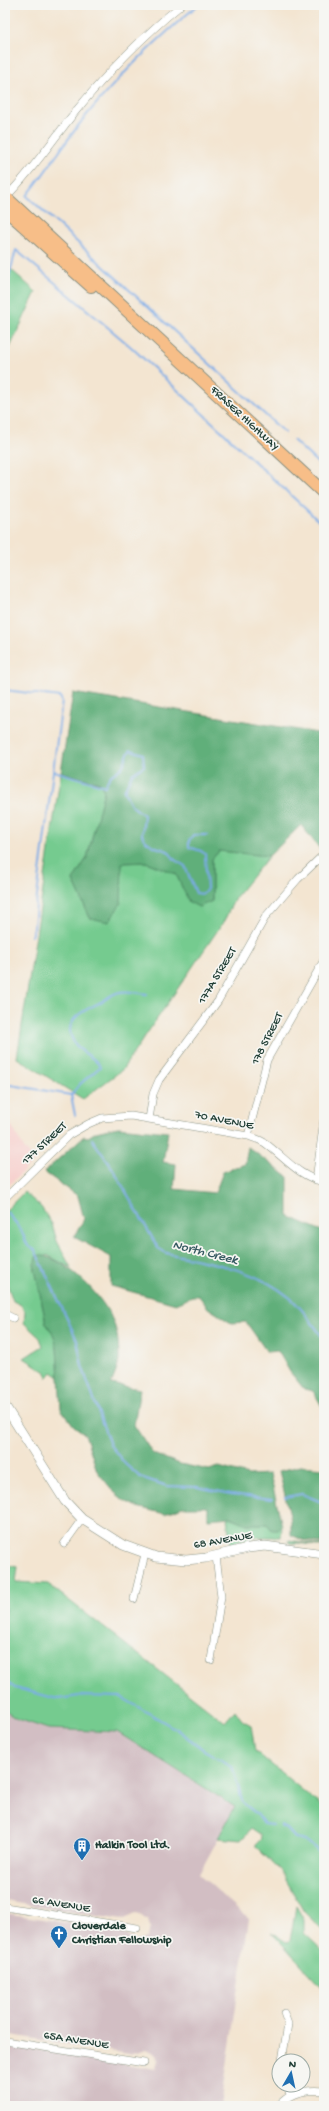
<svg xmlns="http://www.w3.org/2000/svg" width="329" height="2111" font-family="'Gochi Hand',sans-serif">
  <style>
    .built { fill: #f7d0cd }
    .industrial { fill: #d2bec3 }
    .green { fill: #75cb8f; stroke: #4a8462 }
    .forest { fill: #60af7a; stroke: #407657 }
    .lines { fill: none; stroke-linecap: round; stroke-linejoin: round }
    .stream { stroke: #7cace7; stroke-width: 2 }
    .minor-casing { stroke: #899182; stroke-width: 8 }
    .tertiary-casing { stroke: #899182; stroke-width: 10 }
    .primary-casing { stroke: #899182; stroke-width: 14 }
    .minor { stroke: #fff; stroke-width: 7 }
    .tertiary { stroke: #fff; stroke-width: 9 }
    .primary { stroke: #f7be88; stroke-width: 12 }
    .labels { text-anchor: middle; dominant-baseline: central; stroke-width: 3.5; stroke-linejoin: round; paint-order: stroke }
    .street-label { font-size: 12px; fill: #1f3d34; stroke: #f6f6f2 }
    .poi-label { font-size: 12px; font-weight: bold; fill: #1f3d34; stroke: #f6f6f2; text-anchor: start }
    .water-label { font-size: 13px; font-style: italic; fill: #365961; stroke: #f6f6f2 }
  </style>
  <rect width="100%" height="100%" fill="#f6f6f2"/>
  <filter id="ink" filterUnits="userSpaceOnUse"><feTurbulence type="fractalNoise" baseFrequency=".025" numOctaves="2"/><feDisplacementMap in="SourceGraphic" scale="8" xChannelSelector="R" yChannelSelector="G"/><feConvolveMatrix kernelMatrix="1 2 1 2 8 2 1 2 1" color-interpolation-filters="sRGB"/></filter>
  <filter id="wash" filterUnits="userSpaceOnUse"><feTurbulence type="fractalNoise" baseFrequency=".012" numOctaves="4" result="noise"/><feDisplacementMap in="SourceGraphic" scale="16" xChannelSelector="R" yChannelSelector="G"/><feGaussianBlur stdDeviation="0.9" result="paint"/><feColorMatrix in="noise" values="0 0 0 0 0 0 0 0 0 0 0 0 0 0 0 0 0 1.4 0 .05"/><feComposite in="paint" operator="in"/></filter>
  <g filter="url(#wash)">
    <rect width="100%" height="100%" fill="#f3e5d1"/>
    <!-- built -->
    <path class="built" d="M5 1114 25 1150 36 1159 5 1189Z"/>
    <!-- industrial -->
    <path class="industrial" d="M5 1711 15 1718 48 1729 117 1732 235 1807 199 1874 249 1919 221 2106H5L6 2045 156 2069 158 2061 156 2054 147 2049 129 2054 5 2034V1913L118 1931 137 1942 147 1938 151 1929 147 1920 140 1915 136 1914 122 1920 5 1901Z"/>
    <!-- green -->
    <path class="green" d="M5 264 36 292 5 358Z
      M61 772 100 783 104 791 87 858 73 880 90 918 121 880V863L146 862 176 874 189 902 212 901V859L219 851 269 856 235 898 224 921 122 1070 83 1099 17 1058Z
      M24 1192 41 1207 52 1224 57 1241 71 1268 47 1255 34 1264 46 1323 54 1336 57 1348 59 1377 52 1372 47 1378 46 1372 24 1358 43 1346 40 1338 24 1323 25 1311 21 1305 13 1301 5 1278V1211Z
      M229 1517 247 1524H267L278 1530 282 1526 281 1537H255L231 1544 227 1519Z
      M289 1540 324 1546V1547L300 1543H289Z
      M5 1548H8L6 1565 18 1567 16 1582 48 1584 225 1722 235 1710 242 1720 251 1725 255 1751 324 1808V1931L304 1912 281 1871 256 1847V1844L261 1839 260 1835 251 1829 241 1840 218 1838 235 1807 117 1732 48 1729 15 1718 5 1711Z
      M296 1906 304 1920V1933L324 1952V1989L271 1932 286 1942 290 1941Z"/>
    <!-- forest -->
    <path class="forest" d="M73 693 324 734V846L320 849 301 825 269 856 219 851 212 859V901L199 907 189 902 176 874 146 862 122 863 121 903 109 922 90 918 73 880 87 858 104 791 100 783 61 772Z
      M118 1127 168 1132 163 1162 176 1164 174 1189 215 1193 223 1172 245 1164 248 1147 288 1177V1216L324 1232V1410L313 1391 304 1389 290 1372 278 1351 267 1352 246 1322 231 1323 208 1308 199 1296H192L176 1304 111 1286V1257L74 1237 84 1219 78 1196 44 1172 84 1136 88 1137 96 1132Z
      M37 1255C65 1256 108 1300 115 1327 118 1335 119 1351 119 1360 118 1368 114 1377 111 1384L140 1389 134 1425 153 1454 180 1464 209 1470 219 1467 248 1475 270 1474 282 1526 278 1530H272L267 1524H247L230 1517 208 1519V1507H182L165 1514 137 1507 125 1501 114 1492 97 1471 85 1434 74 1426 61 1409 57 1348 54 1336 46 1323 34 1264Z
      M301 1466 324 1468V1544L303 1540 291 1535V1520L279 1471Z"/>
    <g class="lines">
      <!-- stream -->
      <path class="stream" d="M198 5C157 39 119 76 85 117 65 142 47 170 27 196L285 433
        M16 250 130 346 324 526
        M5 291 16 250
        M293 440 324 469
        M5 690 60 697 62 701 36 904 34 928 31 936
        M54 771 105 786C112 770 113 776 122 767 126 762 126 754 131 750L143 754 144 766 132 774 124 791 132 806 144 815 142 835 146 841 153 846 168 851 175 860 185 866 196 893 203 894 207 889 205 854 201 851 189 847V840L193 835H208
        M5 1084 71 1095 75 1115
        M71 1095 80 1084 100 1067C95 1055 77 1054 71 1036 65 1017 88 1009 101 1002 106 999 113 993 120 992 129 990 139 993 147 994
        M92 1139 113 1169 158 1248 166 1253C208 1262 254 1268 289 1297 303 1308 313 1325 324 1339
        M7 1212 20 1228 28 1246 35 1250 77 1340 82 1366 110 1445 125 1464 140 1477 167 1486 197 1487 231 1494 272 1499
        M285 1497 302 1494 324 1503
        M5 1677 9 1684 15 1688 58 1699 79 1696 121 1697 176 1729 204 1750 232 1766 243 1803 257 1814 264 1824 273 1825
        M281 1826 287 1829 295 1838C307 1839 316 1849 324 1857"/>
    </g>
  </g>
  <g filter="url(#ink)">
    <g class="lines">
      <!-- minor casing -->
      <g class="minor-casing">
        <path id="minor" d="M6 197C32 171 52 141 75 112 107 73 142 37 181 5
          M149 1119 153 1094 159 1080 218 1001 266 916 298 879 324 854
          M248 1136 267 1060 324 960
          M316 1180 324 1119
          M5 1198 69 1135 88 1124 102 1118 131 1116 248 1136C254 1138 261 1140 265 1143 284 1157 299 1177 324 1182
          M5 1314 13 1318
          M64 1544 82 1519
          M134 1599 145 1554
          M211 1660 221 1597 216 1556
          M5 1907 137 1928
          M5 2041 144 2063
          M282 2061 288 2024 284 2013
          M287 2085 290 2095
          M278 2106C290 2092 306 2089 324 2091"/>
      </g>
      <!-- tertiary casing -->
      <g class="tertiary-casing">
        <path id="tertiary" d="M5 1406 65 1501 82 1519 123 1545 156 1557 186 1560 206 1558 248 1548 265 1546 324 1554"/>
      </g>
      <!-- primary casing -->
      <g class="primary-casing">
        <path id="primary" d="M5 197 324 493
          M5 209 91 286"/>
      </g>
      <!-- minor -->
      <use href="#minor" class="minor"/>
      <!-- tertiary -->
      <use href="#tertiary" class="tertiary"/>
      <!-- primary -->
      <use href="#primary" class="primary"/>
    </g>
  </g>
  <!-- icons -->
  <defs>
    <g id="building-pin" transform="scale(0.9)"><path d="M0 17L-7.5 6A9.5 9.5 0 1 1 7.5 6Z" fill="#1f6fb2" stroke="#f6f6f2"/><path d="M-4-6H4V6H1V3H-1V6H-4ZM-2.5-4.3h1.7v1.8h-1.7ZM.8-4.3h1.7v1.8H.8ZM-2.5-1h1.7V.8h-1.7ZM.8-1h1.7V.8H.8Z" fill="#fff"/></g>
    <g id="church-pin" transform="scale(0.9)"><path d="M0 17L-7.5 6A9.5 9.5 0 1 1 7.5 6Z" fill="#1f6fb2" stroke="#f6f6f2"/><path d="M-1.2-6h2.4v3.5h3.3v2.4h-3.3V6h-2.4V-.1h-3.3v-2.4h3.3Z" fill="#fff"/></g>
  </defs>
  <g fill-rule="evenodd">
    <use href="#building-pin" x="82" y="1846"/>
    <use href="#church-pin" x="59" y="1934"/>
  </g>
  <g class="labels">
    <!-- street labels -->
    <g class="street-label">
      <text transform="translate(244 419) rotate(43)">FRASER HIGHWAY</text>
      <text transform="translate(218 976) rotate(-59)">177A STREET</text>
      <text transform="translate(268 1039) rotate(-63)">178 STREET</text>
      <text transform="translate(224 1121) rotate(11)">70 AVENUE</text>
      <text transform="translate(45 1144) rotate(-43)">177 STREET</text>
      <text transform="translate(223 1541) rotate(-10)">68 AVENUE</text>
      <text transform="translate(61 1905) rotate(9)">66 AVENUE</text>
      <text transform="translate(76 2041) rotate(9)">65A AVENUE</text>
    </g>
    <!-- poi labels -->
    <g class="poi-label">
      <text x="95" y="1846">Halkin Tool Ltd.</text>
      <text x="72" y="1927">Cloverdale<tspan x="72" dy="14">Christian Fellowship</tspan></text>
    </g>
    <!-- water labels -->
    <g class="water-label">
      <text transform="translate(205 1253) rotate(14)">North Creek</text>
    </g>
  </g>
  <!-- margin -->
  <rect width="329" height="2111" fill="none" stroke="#f6f6f2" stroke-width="20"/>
  <!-- north arrow -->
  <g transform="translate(291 2073) rotate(9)"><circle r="19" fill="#f6f6f2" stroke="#a0aca6"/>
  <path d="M0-3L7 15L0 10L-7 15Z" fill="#1f6fb2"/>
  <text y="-6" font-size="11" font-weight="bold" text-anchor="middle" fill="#1f3d34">N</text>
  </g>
</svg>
